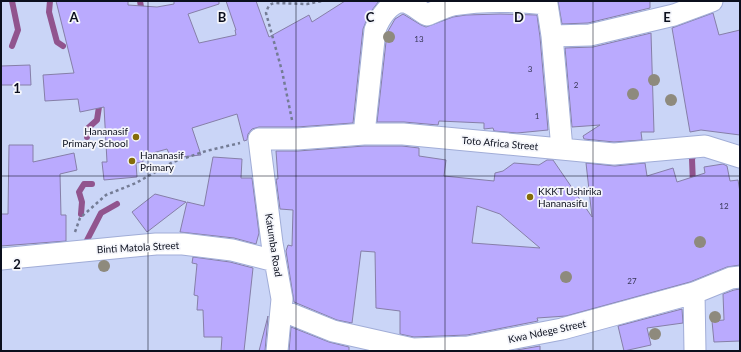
<svg xmlns="http://www.w3.org/2000/svg" width="741" height="352" font-family="Lato,sans-serif">
  <style>
    .lines { fill: none; stroke-linecap: round; stroke-linejoin: round }
    .stream { stroke: #91548e; stroke-width: 6 }
    .building { fill: #baaafe; stroke: #867fa8; fill-rule: evenodd }
    .minor-casing { stroke: #a1add7; stroke-width: 23 }
    .path { stroke: #747c95; stroke-width: 2.5; stroke-dasharray: 3 3; stroke-linecap: butt }
    .minor { stroke: #fff; stroke-width: 21 }
    .tree { fill: #8e8a7d }
    .grid { fill: none; stroke: #0b0f1d; stroke-width: 1; stroke-opacity: 0.55 }
    .poi-dot { fill: #856c08; stroke: #f5f6fb; stroke-width: 1.5 }
    .labels { text-anchor: middle; dominant-baseline: central; stroke-width: 3.5; stroke-linejoin: round; paint-order: stroke }
    .number-label { font-size: 8px; fill: #373655 }
    .poi-label { font-size: 10px; fill: #0b0f1d; stroke: #f5f6fb; text-anchor: start }
    .street-label { font-size: 10px; fill: #0b0f1d; stroke: #f5f6fb }
    .grid-label { font-size: 13px; text-anchor: middle; font-weight: bold; fill: #0b0f1d; stroke: #f5f6fb; stroke-width: 3.5; stroke-linejoin: round; paint-order: stroke }
  </style>
  <rect width="100%" height="100%" fill="#cad5f7"/>
  <g class="lines">
    <!-- stream -->
    <path class="stream" d="M50 1 49 12 57 42 63 46
      M140 1 142 13
      M12 46 18 30 12 1
      M87 137V129L97 120 100 100
      M693 184 692 159 696 150
      M81 214 82 202 79 192 84 184H92
      M84 246 101 213 117 204"/>
  </g>
  <!-- building -->
  <path class="building" d="M56 1H128V5L157 7 174 4V1H219V4L188 14 199 43 236 35 235 30H236L226 1H256L269 37 309 15 312 22 345 1H379L369 14 363 29 353 123 297 127H259L252 129 248 134 247 140 244 141 237 114 192 128 201 155 171 158 167 149 142 156 143 162 136 163 137 177 104 180 102 162H107L104 107 80 112 78 99 45 101 43 75 74 73Z
    M558 1H650V8L588 23 562 24Z
    M713 13 719 35 740 30V135L701 130 690 132 672 28Z
    M403 14 421 25 426 27 453 17 466 15 500 14 537 15 540 37 548 130 517 133 494 131 493 128 484 129V123L439 121 438 125 404 122H377L387 33 395 19Z
    M651 33 654 132H641L642 140 614 142 584 139 583 136 600 125 572 127 565 48 593 47Z
    M30 65 31 85H1V66Z
    M9 145H33V162L74 153 77 170 60 174 61 215H66V241L1 246V214H8Z
    M364 146H402L419 148V156L446 160 444 176 494 181 495 173 503 171 514 163 539 165 547 160H553L592 217 586 163 615 166 645 163 647 176 673 168 677 182 705 173 704 167 723 164 727 166 730 181 738 180 740 192V265L727 267 690 282 566 316 537 318 538 321 467 335 414 337 400 334V311L376 308 375 252 361 251 352 323 337 320 294 302 286 251 288 245 292 246 293 210 280 209 276 179H278L276 151H298ZM477 206 500 214 540 248 472 243Z
    M213 157 242 159 241 178H252L259 233 256 244 234 238 180 232 187 202 204 206Z
    M155 194 186 202 147 232 132 212Z
    M193 257 230 262 253 268 244 351H221L222 337H204L203 310H197L198 296 194 295 197 264 192 263Z
    M740 289V341L714 342 712 321 724 320 723 294 734 290Z
    M682 309 683 323 647 328 651 345 624 351 618 326Z
    M268 316 265 351H259Z
    M291 327 329 342 349 347V351H289Z
    M540 346V351H511Z"/>
  <g class="lines">
    <!-- minor casing -->
    <g class="minor-casing">
      <path id="minor" d="M552 36 590 35 674 15 712 1
        M364 134 375 30C379 19 390 0 405 2 412 4 420 11 427 15 435 12 444 7 453 5 483 0 517 1 547 4L552 36 562 149
        M1 259 124 247 156 244H183L232 250 275 261
        M694 293 695 351
        M281 310 333 331 413 349 468 347 562 329 694 293 731 278 740 277
        M277 351 282 299 272 243 259 139H297L364 134H403L614 154 705 146 740 157"/>
    </g>
    <!-- path -->
    <path class="path" d="M292 120 282 71 266 13C268 7 269 4 275 3L307 4 322 1
      M75 232 80 218 106 195 136 183 173 162 206 151 240 143"/>
    <!-- minor -->
    <use href="#minor" class="minor"/>
  </g>
  <!-- trees -->
  <g class="tree">
    <circle cx="389" cy="37" r="6"/>
    <circle cx="654" cy="80" r="6"/>
    <circle cx="633" cy="94" r="6"/>
    <circle cx="671" cy="100" r="6"/>
    <circle cx="700" cy="242" r="6"/>
    <circle cx="104" cy="266" r="6"/>
    <circle cx="566" cy="277" r="6"/>
    <circle cx="715" cy="317" r="6"/>
    <circle cx="655" cy="334" r="6"/>
  </g>
  <!-- grid -->
  <path class="grid" d="M148 1V351M296 1V351M445 1V351M593 1V351M1 176H740"/>
  <!-- markers -->
  <g class="poi-dot">
    <circle cx="136" cy="137" r="4"/>
    <circle cx="132" cy="161" r="4"/>
    <circle cx="530" cy="197" r="4"/>
  </g>
  <g class="labels">
    <!-- number labels -->
    <g class="number-label">
      <text x="419" y="39">13</text>
      <text x="530" y="69">3</text>
      <text x="576" y="85">2</text>
      <text x="537" y="116">1</text>
      <text x="724" y="206">12</text>
      <text x="632" y="281">27</text>
    </g>
    <!-- poi labels -->
    <g class="poi-label">
      <text x="128" y="131" text-anchor="end">Hananasif<tspan x="128" dy="12">Primary School</tspan></text>
      <text x="140" y="155">Hananasif<tspan x="140" dy="12">Primary</tspan></text>
      <text x="538" y="191">KKKT Ushirika<tspan x="538" dy="12">Hananasifu</tspan></text>
    </g>
    <!-- street labels -->
    <g class="street-label">
      <text transform="translate(500 143) rotate(5)">Toto Africa Street</text>
      <text transform="translate(274 245) rotate(81)">Katumba Road</text>
      <text transform="translate(138 247) rotate(-3)">Binti Matola Street</text>
      <text transform="translate(547 331) rotate(-12)">Kwa Ndege Street</text>
    </g>
  </g>
  <g class="grid-label">
    <text x="74" y="22">A</text>
    <text x="222" y="22">B</text>
    <text x="370" y="22">C</text>
    <text x="519" y="22">D</text>
    <text x="667" y="22">E</text>
    <text x="17" y="93">1</text>
    <text x="17" y="269">2</text>
  </g>
  <!-- border -->
  <rect width="741" height="352" fill="none" stroke="#0b0f1d" stroke-width="4"/>
</svg>
